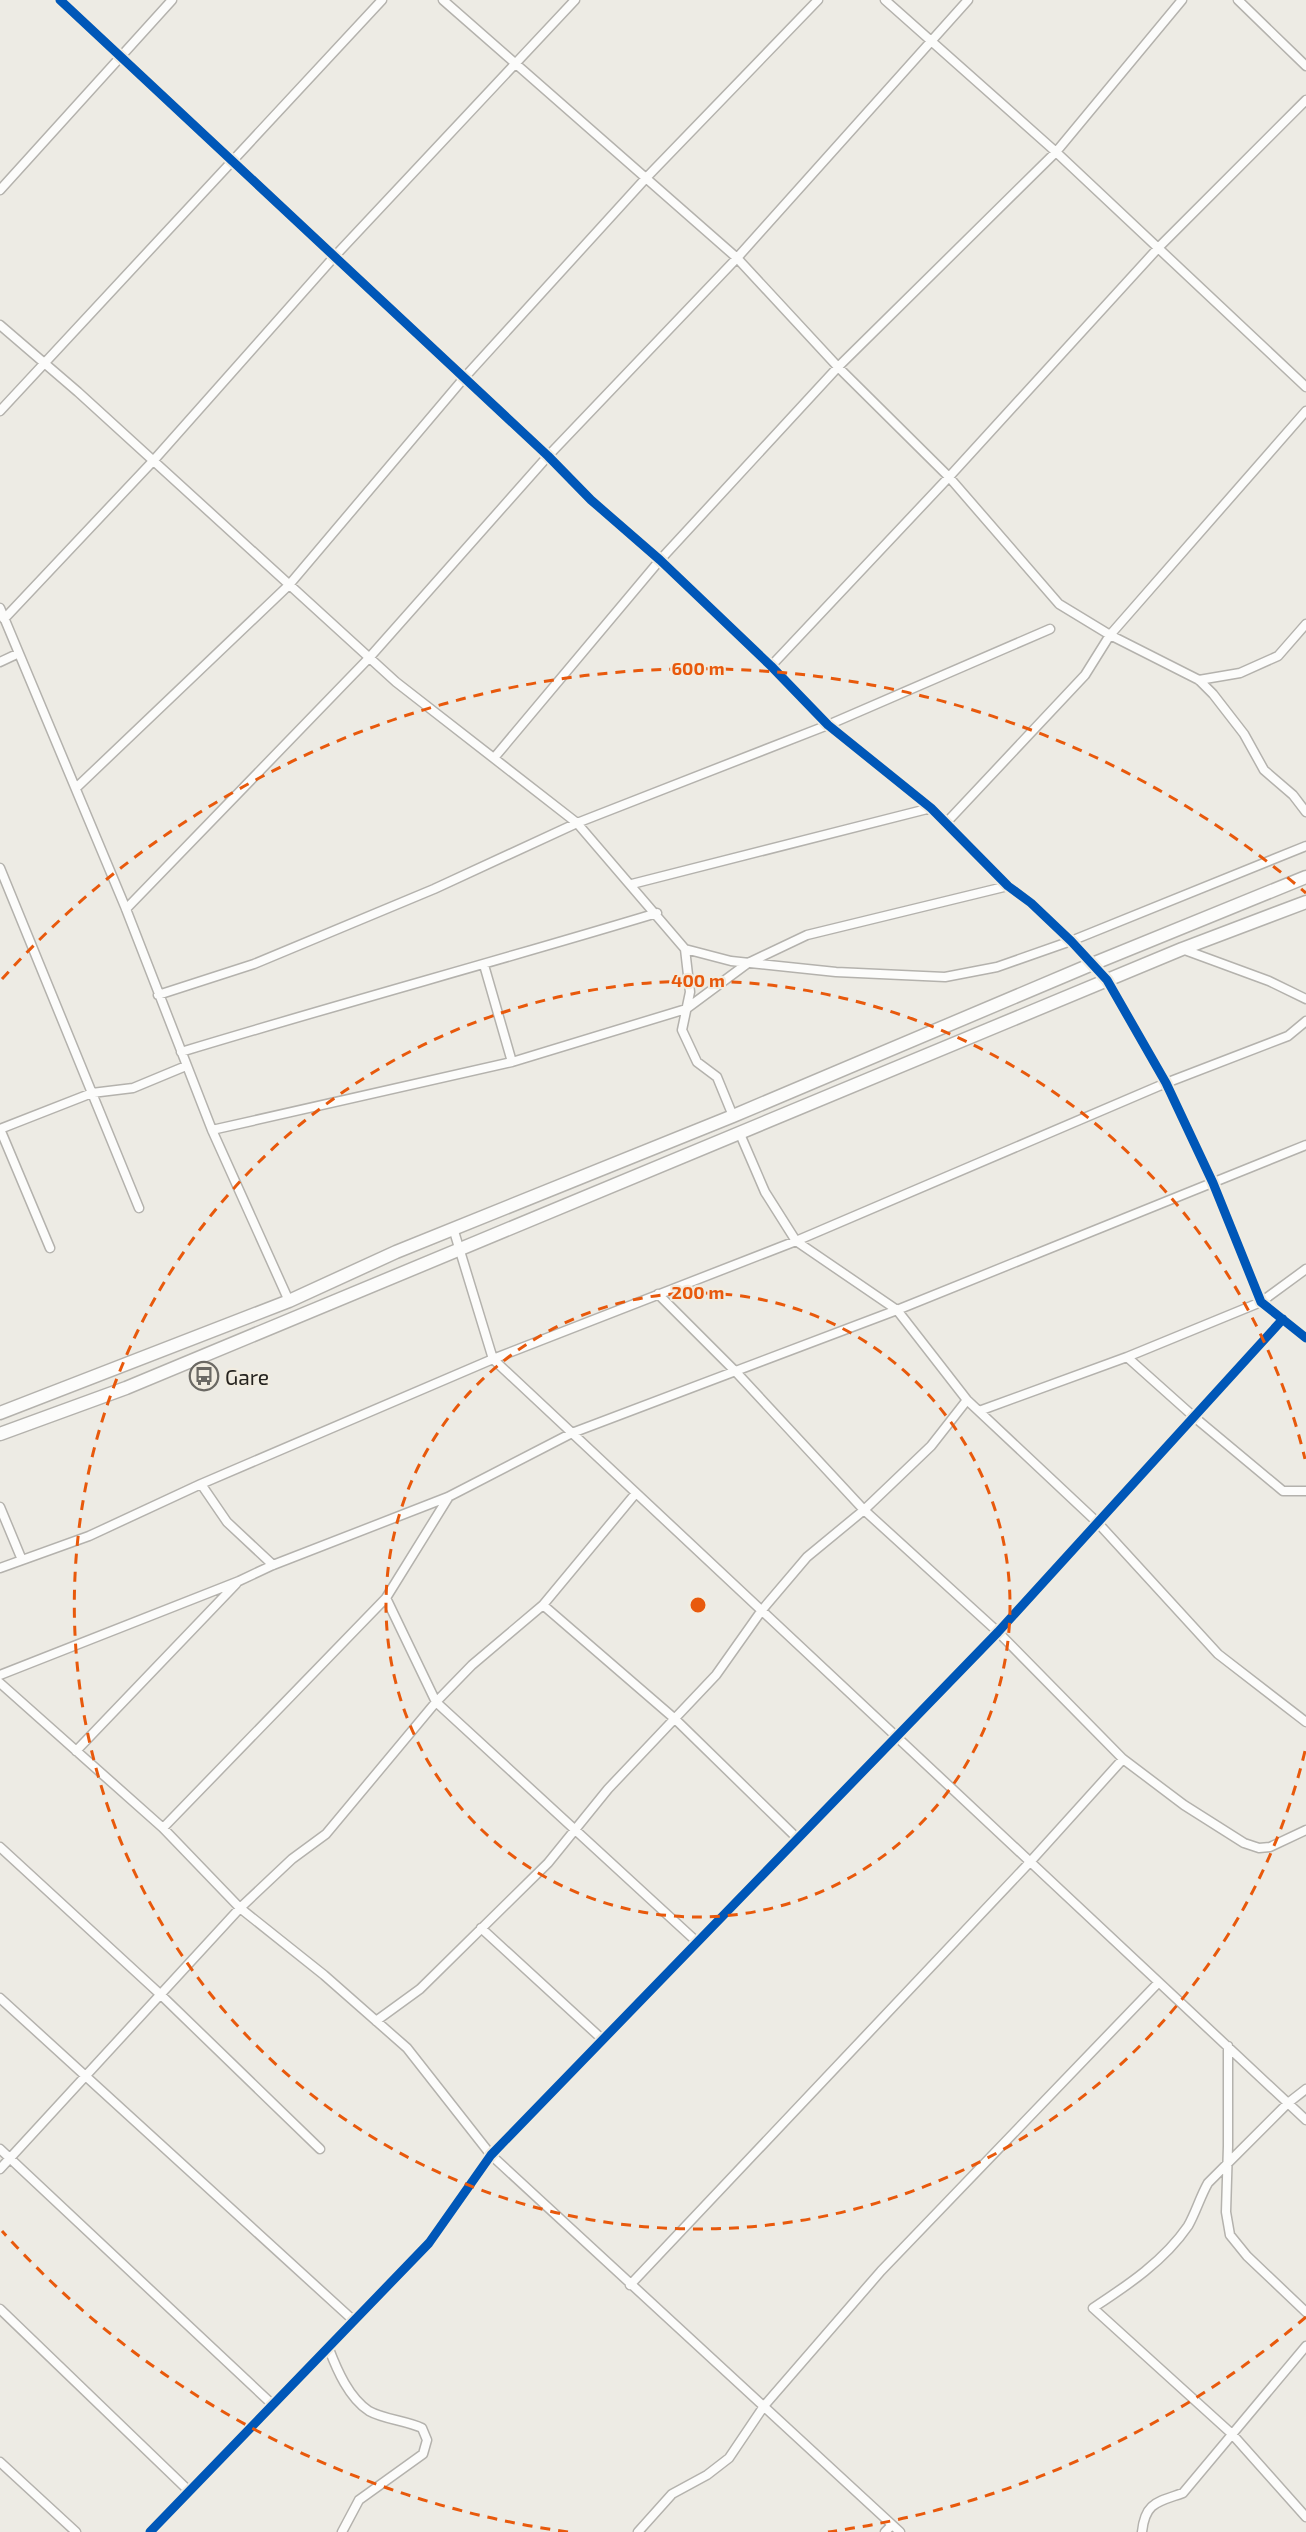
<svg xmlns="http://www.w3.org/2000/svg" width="1306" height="2532" font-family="'Exo 2',sans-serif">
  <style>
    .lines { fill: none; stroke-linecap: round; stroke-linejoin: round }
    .street-casing { stroke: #b4b2ad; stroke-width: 11 }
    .secondary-casing { stroke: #b4b2ad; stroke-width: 15 }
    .street { stroke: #fcfcfb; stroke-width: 8 }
    .secondary { stroke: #fcfcfb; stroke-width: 12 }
    .cycleway-casing { stroke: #f1ece0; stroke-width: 13 }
    .cycleway { stroke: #0057b8; stroke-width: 9 }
    .ring { fill: none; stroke: #e8590c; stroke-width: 3; stroke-dasharray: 10 8 }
    .labels { text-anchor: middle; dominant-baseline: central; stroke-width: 4.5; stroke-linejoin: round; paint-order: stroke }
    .poi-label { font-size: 21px; fill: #25231f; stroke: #f1ece0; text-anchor: start }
    .centre { fill: #e8590c; stroke: #f1ece0; stroke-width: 3 }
    .ring-label { font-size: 18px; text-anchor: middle; font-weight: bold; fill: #e8590c; stroke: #f1ece0; stroke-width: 4.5; stroke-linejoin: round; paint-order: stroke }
  </style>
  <rect width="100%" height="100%" fill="#edebe4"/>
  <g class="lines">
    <!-- street casing -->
    <g class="street-casing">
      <path id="street" d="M60 0 548 456 591 500 660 560 771 666 828 725 931 808 1008 886 1031 903 1071 941 1107 980 1166 1083 1213 1183 1261 1302 1306 1338
        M443 0 737 258 838 367 949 477 1059 604 1110 635 1199 680 1213 694 1244 734 1264 770 1293 795 1306 812
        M885 0 1056 152 1306 387
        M1238 0 1306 66
        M0 190 172 0
        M0 325 78 392 396 682 577 823 685 949 690 992 682 1030 697 1062 717 1077 733 1116
        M0 411 382 0
        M0 608 126 909 212 1130 289 1301
        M4 619 154 460 334 257 575 0
        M0 662 17 654
        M771 666 949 477 1159 247 1306 100
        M1199 680 1240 673 1278 656 1306 624
        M494 758 660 560 838 367 1056 152 1182 0
        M76 788 289 585 464 378 646 178 818 0
        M946 823 1085 675 1110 635 1306 411
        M0 868 139 1208
        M632 884 931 808
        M126 909 369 658 548 456 737 258 968 0
        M685 949 731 961 836 972 945 977 997 967 1071 941 1306 846
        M1182 949 1269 981 1306 999
        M484 965 512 1062
        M158 995 254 964 434 889 577 823 828 725 1050 629
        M181 1052C339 1004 498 961 657 913
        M0 1129 92 1093 133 1088 186 1066
        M0 1129 50 1248
        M212 1130 512 1062 686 1009 748 963 807 935 1008 886
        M740 1134 765 1192 796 1241 897 1310 967 1400 1098 1523 1218 1654 1306 1722
        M453 1228 493 1359 1306 2120
        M658 1294 736 1372 864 1510 998 1632 1123 1759 1184 1805 1244 1843 1259 1848 1270 1847 1306 1830
        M1127 1357 1193 1416 1283 1491H1306
        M979 1411 1127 1357 1261 1302 1306 1269
        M201 1484 227 1522 273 1565
        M0 1507 22 1560
        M0 1568 89 1536 201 1484 493 1359 796 1241 1166 1083 1288 1036 1306 1021
        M386 1598 436 1702 696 1941
        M543 1605 675 1719 798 1839
        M0 1675 239 1581 273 1565 448 1497 572 1433 897 1310 1306 1145
        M0 1683 163 1828 240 1908 324 1975 407 2048 491 2155 900 2532
        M76 1751 236 1584
        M163 1828 386 1598 448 1498
        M0 1847 161 1995 320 2149
        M481 1928 602 2039
        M0 1998 353 2320
        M376 2021 420 1989 548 1863 608 1789 716 1675 762 1610 807 1557 864 1510 931 1446 967 1400
        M1228 2046V2146L1226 2212 1230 2235 1247 2256 1306 2312
        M1306 2089 1288 2103 1208 2183C1200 2197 1196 2212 1188 2226 1164 2261 1128 2285 1093 2308L1232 2434 1306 2517
        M0 2149 273 2405
        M0 2169 240 1908 292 1859 326 1834 436 1702 472 1665 543 1605 636 1493
        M630 2285 1030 1862 1123 1759
        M0 2309 189 2491
        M329 2349C337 2370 349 2398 369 2411 383 2419 407 2421 422 2428L427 2440 423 2454 359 2500 342 2532
        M0 2462 76 2532
        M150 2532 429 2243 491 2155 998 1632 1283 1319
        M638 2532 672 2494 707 2475 729 2458 764 2406 881 2271 1158 1983
        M885 2532 892 2525
        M1142 2532C1145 2502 1158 2502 1183 2493L1306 2346"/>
    </g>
    <!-- secondary casing -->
    <g class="secondary-casing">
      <path id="secondary" d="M0 1413 289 1301 396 1252 733 1116 1090 965 1306 877
        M0 1434 126 1388 1182 949 1306 902"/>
    </g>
    <!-- street -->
    <use href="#street" class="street"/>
    <!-- secondary -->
    <use href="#secondary" class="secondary"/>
    <!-- cycleway casing -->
    <g class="cycleway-casing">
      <path id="cycleway" d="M60 0 548 456 591 500 660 560 771 666 828 725 931 808 1008 886 1031 903 1071 941 1107 980 1166 1083 1213 1183 1261 1302 1306 1338
        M150 2532 429 2243 491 2155 998 1632 1283 1319"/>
    </g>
    <!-- cycleway -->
    <use href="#cycleway" class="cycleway"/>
  </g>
  <!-- distance rings -->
  <g class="ring">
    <circle cx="698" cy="1605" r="312"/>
    <path d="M1305 1751A624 624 0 1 1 1305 1459"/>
    <path d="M1306 2317A936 936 0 0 1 828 2532M568 2532A936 936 0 0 1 2 2231M2 979A936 936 0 0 1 1306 893"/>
  </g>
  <!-- icons -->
  <defs>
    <g id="bus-ring" transform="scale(1.5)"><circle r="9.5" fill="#f1ece0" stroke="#6b6964" stroke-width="1.5"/><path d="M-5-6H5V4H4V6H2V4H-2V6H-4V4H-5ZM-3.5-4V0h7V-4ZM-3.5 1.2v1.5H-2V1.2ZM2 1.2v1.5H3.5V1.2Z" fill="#6b6964"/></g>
  </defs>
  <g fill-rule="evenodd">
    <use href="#bus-ring" x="204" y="1376"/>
  </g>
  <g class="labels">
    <!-- poi labels -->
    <g class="poi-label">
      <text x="225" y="1376">Gare</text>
    </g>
  </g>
  <circle cx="698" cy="1605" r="9" class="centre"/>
  <g class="ring-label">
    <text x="698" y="675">600 m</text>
    <text x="698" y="987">400 m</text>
    <text x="698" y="1299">200 m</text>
  </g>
</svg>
